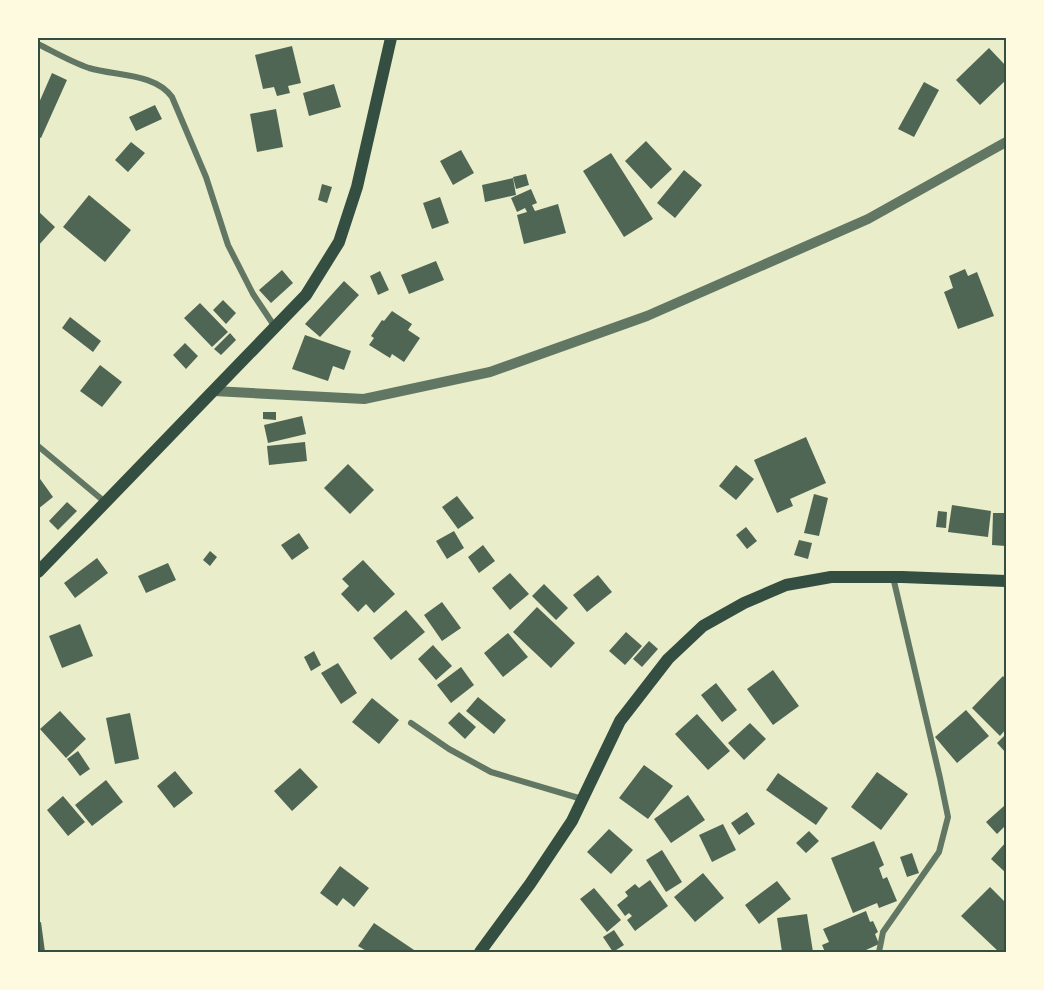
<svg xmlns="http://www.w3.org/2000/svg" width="1044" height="990" font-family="'Fira Sans',sans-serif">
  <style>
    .building { fill: #4f6655 }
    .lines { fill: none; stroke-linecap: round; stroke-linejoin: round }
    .minor { stroke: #617663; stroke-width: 6 }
    .tertiary { stroke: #617663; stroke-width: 10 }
    .secondary { stroke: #344e41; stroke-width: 12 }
    .neatline { fill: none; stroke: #344e41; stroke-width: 2 }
  </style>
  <rect width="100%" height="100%" fill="#e9edc9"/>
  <!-- building -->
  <path class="building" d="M292 46 301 83 288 86 290 93 277 96 274 87 263 89 255 55Z
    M989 48 1006 66V80L980 105 956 80Z
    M52 73 67 80 41 138 38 137V105Z
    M924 82 939 90 914 137 898 129Z
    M334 84 341 107 309 116 303 93Z
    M155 105 162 119 136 131 129 117Z
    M276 109 283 147 257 152 250 114Z
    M646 141 672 169 651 189 625 161Z
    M131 142 145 153 128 172 115 160Z
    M461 150 474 173 453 185 440 161Z
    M611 153 653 219 624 237 583 171Z
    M684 170 702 185 675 218 657 203Z
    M526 174 529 185 516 189 513 177Z
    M513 178 516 195 485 202 482 185Z
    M322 184 332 187 327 203 318 200Z
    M531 189 537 203 532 205 535 211 558 204 566 233 524 244 517 215 527 212 525 208 517 212 511 198Z
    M89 195 131 230 105 262 63 227Z
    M440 197 449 223 432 229 423 203Z
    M38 211 55 227 38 246Z
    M436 261 444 280 409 294 401 275Z
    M965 269 968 276 977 272 994 316 958 329 944 292 953 288 949 276Z
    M282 270 293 283 271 303 259 290Z
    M380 271 389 290 378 295 370 276Z
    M344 281 359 295 320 337 305 324Z
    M223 300 236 313 226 324 213 310Z
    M200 303 228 332 212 347 184 318Z
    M392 311 412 324 408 330 420 338 404 362 392 354 390 358 369 345 374 338 371 336 382 320 384 321Z
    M70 317 101 341 93 352 62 328Z
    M230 333 236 340 221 355 214 349Z
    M305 335 351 351 344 370 333 366 328 381 292 369Z
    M185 343 198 356 186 369 173 355Z
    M100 365 122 382 102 407 80 391Z
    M263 412H276V420L263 419Z
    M302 416 306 434 268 443 264 425Z
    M806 437 826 483 790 499 793 506 777 513 754 460Z
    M305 442 307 461 269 465 267 446Z
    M348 464 374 490 350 514 324 488Z
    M736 465 754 479 736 500 719 486Z
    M38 476 53 497 38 509Z
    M814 494 828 498 819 536 804 533Z
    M457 496 474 518 458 529 442 507Z
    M67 502 77 511 58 530 49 521Z
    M952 505 991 511 988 537 948 532Z
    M938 511 947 512 946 528 936 527Z
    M993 513H1006V546L992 545Z
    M746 527 757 541 747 549 736 535Z
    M454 531 464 548 447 559 436 541Z
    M299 533 309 548 292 560 281 545Z
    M799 540 812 543 808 559 794 555Z
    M483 545 495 561 479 573 468 557Z
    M210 551 217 557 210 566 203 560Z
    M97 558 108 573 75 598 64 583Z
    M363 560 395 594 374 613 366 604 358 612 341 594 349 586 342 579Z
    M168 563 176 580 146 593 138 576Z
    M510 573 529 594 510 610 492 588Z
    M598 575 612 592 587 612 573 595Z
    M544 584 568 608 556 620 532 596Z
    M442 602 461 628 442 641 424 615Z
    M537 607 575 643 551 668 513 632Z
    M406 610 425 632 391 660 373 638Z
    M80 624 93 656 62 668 49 636Z
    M626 632 642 646 625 665 609 651Z
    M508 633 528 657 503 677 484 653Z
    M649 641 658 649 642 667 633 659Z
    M433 645 452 666 436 680 418 659Z
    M314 651 321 665 311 671 304 657Z
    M338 663 357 693 341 704 321 673Z
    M461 667 474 685 451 703 437 685Z
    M773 670 799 706 773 725 747 689Z
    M1003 676 1006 679V729L1000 736 972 708Z
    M716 683 737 710 722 722 701 695Z
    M478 697 506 720 494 734 466 711Z
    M372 698 399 720 379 744 352 722Z
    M966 710 989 736 957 763 935 737Z
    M60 711 86 739 66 758 40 729Z
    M459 712 476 727 465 739 448 723Z
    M130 713 139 759 115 764 106 718Z
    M697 714 730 751 708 770 675 734Z
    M750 723 766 739 744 760 728 743Z
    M1006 734V753L997 743Z
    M78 751 90 769 80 776 67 759Z
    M644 765 673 786 648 819 619 798Z
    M300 768 318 787 292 811 274 791Z
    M175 771 193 793 174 808 157 786Z
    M877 772 908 794 881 830 851 807Z
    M778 773 828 808 816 825 766 790Z
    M106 780 123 802 92 826 75 805Z
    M688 795 705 820 671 843 654 819Z
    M63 796 85 822 68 836 47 810Z
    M1004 806 1006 809V825L997 834 986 822Z
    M747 812 755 824 739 835 731 823Z
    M723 824 736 850 712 862 699 835Z
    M609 829 633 850 611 874 587 852Z
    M809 831 819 841 806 853 796 843Z
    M874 841 884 865 879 868 883 879 887 877 897 901 879 908 877 903 853 913 831 858Z
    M1006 842V873L991 859Z
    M662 850 682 882 666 892 646 860Z
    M912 853 919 873 907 877 900 857Z
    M340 866 369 888 354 907 343 898 337 906 320 893Z
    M703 873 724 898 695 922 674 897Z
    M650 880 668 906 635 931 627 920 632 916 629 913 625 916 617 905 628 896 625 892 635 884 639 888Z
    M777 881 791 899 759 924 745 905Z
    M990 887 1006 903V952H999L961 916Z
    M594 888 621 920 607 932 580 899Z
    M866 911 870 922 873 921 878 932 875 934 879 944 866 950 867 952H825L822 945 829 942 823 929Z
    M807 914 813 952H782L777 918Z
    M41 922 45 952H38V923Z
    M374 923 417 952H368L358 946Z
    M614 930 624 945 613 952 603 937Z"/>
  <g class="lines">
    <!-- minor -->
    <path class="minor" d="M38 44C54 52 71 62 89 68 116 76 155 73 172 97L206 177 228 245 253 294 275 327
      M38 446 105 502
      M411 723 449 749 491 772 582 799
      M879 952 883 932 939 852 948 817 940 778 893 577"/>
    <!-- tertiary -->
    <path class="tertiary" d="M214 391 364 399 490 372 647 316 868 219 1006 142"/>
    <!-- secondary -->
    <path class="secondary" d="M38 572 306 295 339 242 357 187 391 38
      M480 952 530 884 572 821 620 721 668 659 703 626 744 603 786 585 831 577H902L1006 581"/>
  </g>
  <!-- border -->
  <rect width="1044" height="990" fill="none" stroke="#fefae0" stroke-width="78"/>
  <rect x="39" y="39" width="966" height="912" class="neatline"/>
</svg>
